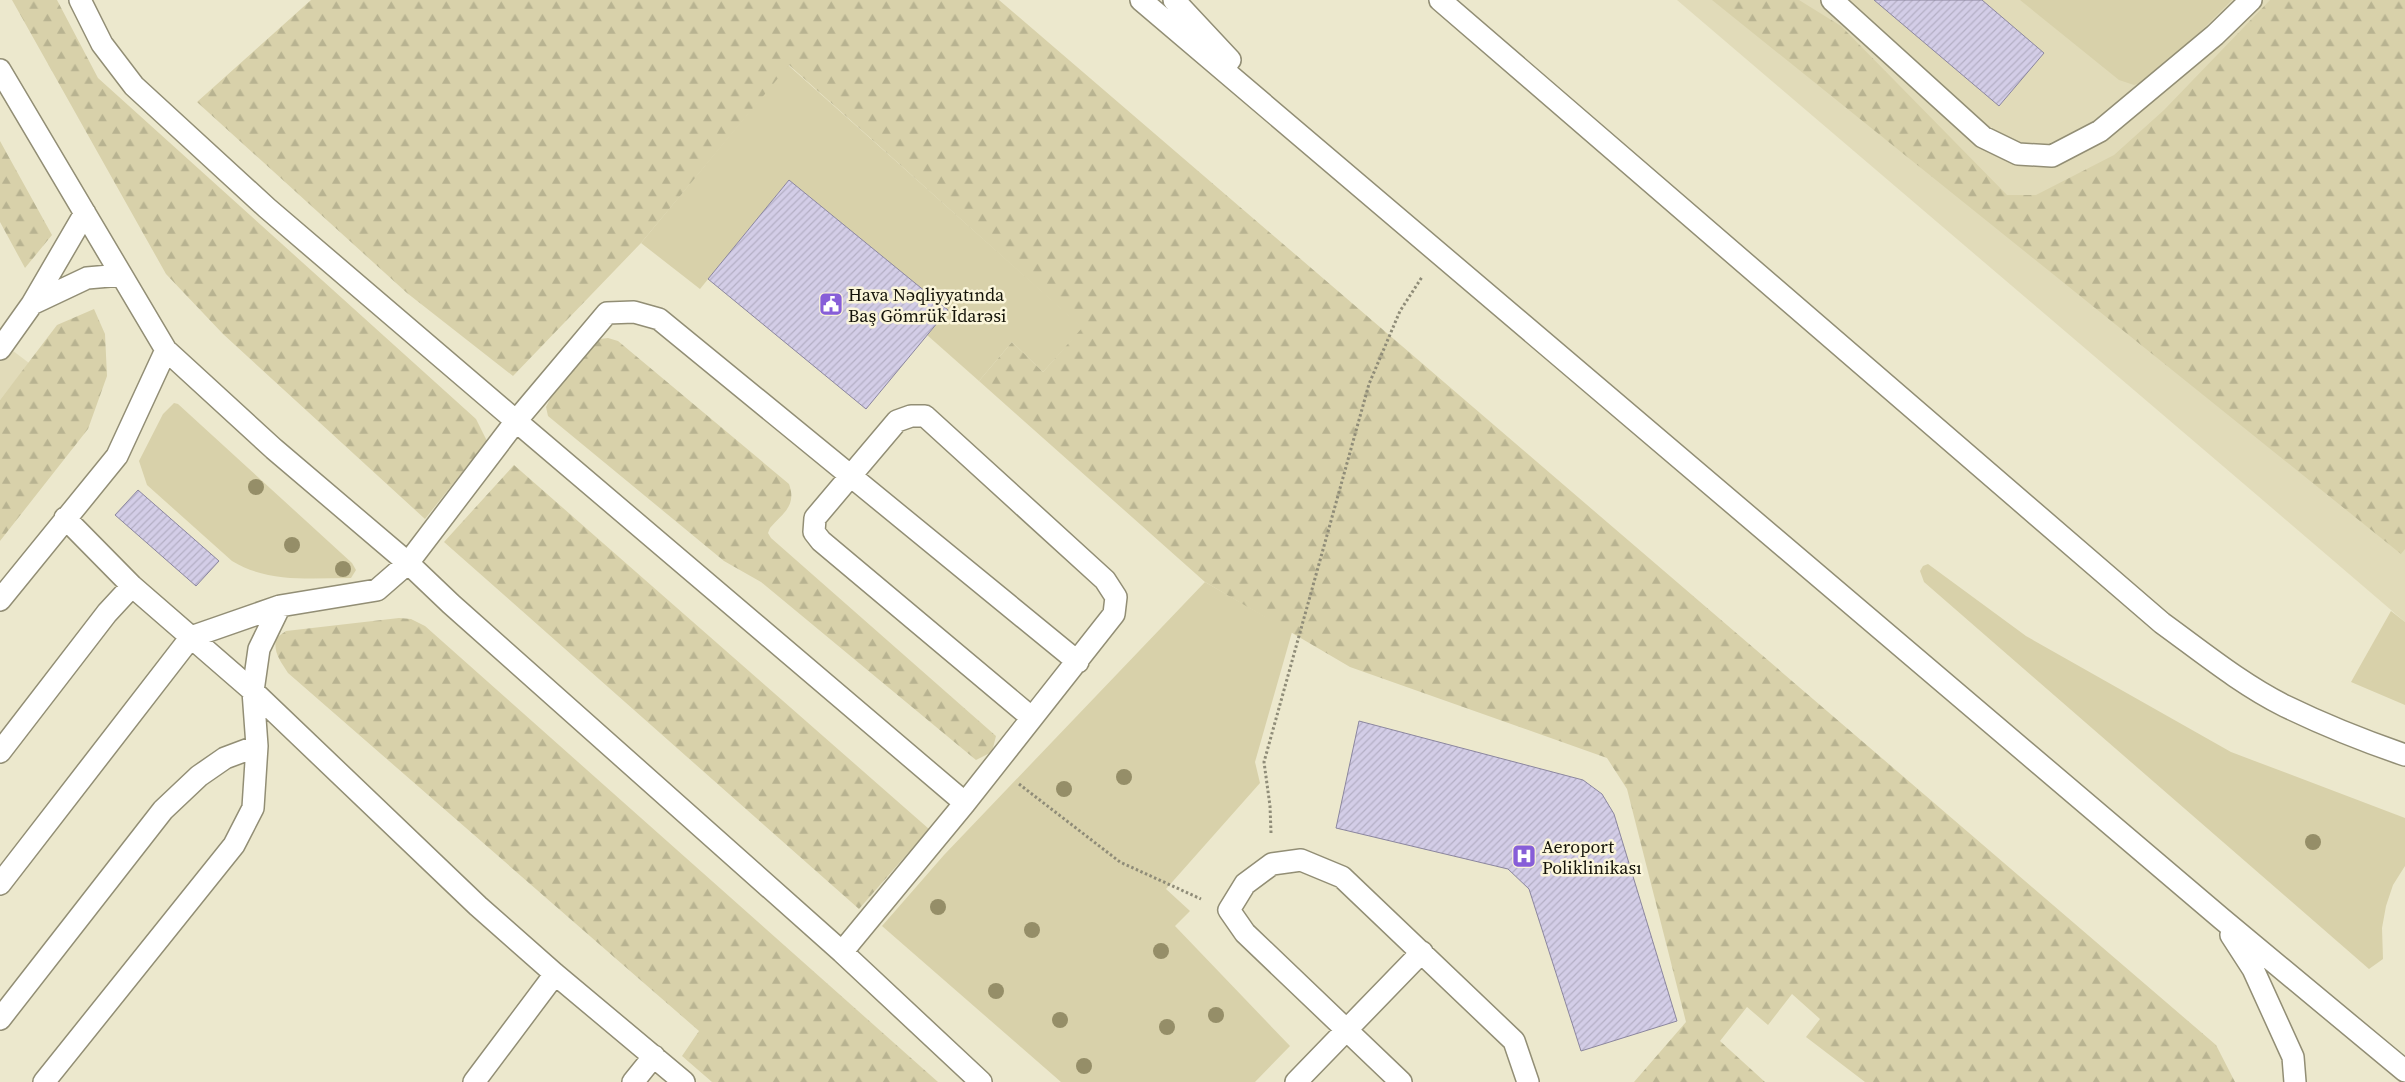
<svg xmlns="http://www.w3.org/2000/svg" width="2405" height="1082" font-family="'Source Serif 4',serif">
  <style>
    .built { fill: #e1dbb9 }
    .grass { fill: #d8d1aa }
    .forest { fill: url(#forest-firs) }
    .building { fill: url(#building-hatch); stroke: #8b869e }
    .lines { fill: none; stroke-linecap: round; stroke-linejoin: round }
    .service-casing { stroke: #928e75; stroke-width: 24 }
    .path { stroke: #8f8c78; stroke-width: 3; stroke-dasharray: 2.5 2.5; stroke-linecap: butt }
    .service { stroke: #fff; stroke-width: 21 }
    .tree { fill: #958e68 }
    .labels { text-anchor: middle; dominant-baseline: central; stroke-width: 5; stroke-linejoin: round; paint-order: stroke }
    .poi-label { font-size: 18px; fill: #141309; stroke: #faf5da; text-anchor: start }
  </style>
  <defs>
    <pattern id="forest-firs" width="22" height="20" patternUnits="userSpaceOnUse" patternTransform="scale(1.25)"><rect width="22" height="20" fill="#d8d1aa"/><path d="M5 1l3.5 6h-7zM16 11l3.5 6h-7z" fill="#b8b391"/></pattern>
    <pattern id="building-hatch" width="6" height="6" patternUnits="userSpaceOnUse" patternTransform="scale(1.25)"><rect width="6" height="6" fill="#d3cde7"/><path d="M-1 1l2-2M0 6l6-6M5 7l2-2" fill="none" stroke="#b4afc5"/></pattern>
  </defs>
  <rect width="100%" height="100%" fill="#ece8cd"/>
  <!-- built -->
  <path class="built" d="M1677 0H2405V622L2258 496Z
    M0 341 29 363 0 400Z"/>
  <!-- grass -->
  <path class="grass" d="M2020 0H2232L2153 79 2134 85 2119 80Z
    M788 65 1083 328 1043 372 1012 342 979 381 927 335 947 310 789 180 700 289 641 243Z
    M174 403 178 404 352 563 356 570 351 578C310 578 268 583 232 561L147 485 139 461 163 414Z
    M1928 564 2026 636 2231 752 2405 818V866L2393 885 2386 906 2382 928 2383 959 2369 969 1924 582 1920 571 1923 566Z
    M1205 582 1292 632 1255 762 1260 783 1166 889 1190 911 1175 926 1290 1046 1255 1082H1061L882 926 944 855Z
    M2391 611 2405 622V705L2351 682Z"/>
  <!-- forest -->
  <path class="forest" d="M12 0H57L98 78 476 419 487 441 425 519 223 334 166 274Z
    M311 0H999L2216 1045 2235 1082H1865L1806 1037 1820 1019 1792 994 1768 1025 1747 1007 1720 1041 1765 1082H1634L1686 1022 1627 789 1607 758 1350 667 1205 582 979 381 1012 342 1043 372 1082 328 789 65 641 243 513 376 407 293 197 102Z
    M1712 0H1799L1841 26 2007 195H2036L2114 155 2164 110 2270 0H2405V549L2401 554Z
    M0 141 52 235 25 268 0 222Z
    M94 309 105 334 107 376 88 429 0 541V400L57 325Z
    M608 338 618 341 789 484C797 506 783 513 770 528L768 533 771 538 996 736 992 752 976 760 761 582 724 561 548 416 546 407 551 397 600 339Z
    M514 465 929 829 859 909 444 542Z
    M399 618 411 619 425 626 938 1082H712L682 1056 699 1031 288 673C281 662 273 653 276 638L286 631Z"/>
  <!-- building -->
  <path class="building" d="M1874 0H1982L2044 53 1999 106Z
    M789 180 948 310 866 409 708 279Z
    M138 490 219 561 196 586 115 515Z
    M1359 721 1583 780 1602 794 1614 814 1677 1021 1581 1051 1529 889 1508 869 1336 828Z"/>
  <g class="lines">
    <!-- service casing -->
    <g class="service-casing">
      <path id="service" d="M80 0 102 44 134 86 267 208 516 421 607 313 634 312 659 319 1078 662
        M1141 0 2222 919 2405 1071
        M1174 0 1230 60
        M1440 0 2162 623C2202 652 2241 684 2285 706 2324 725 2364 741 2405 755
        M1832 0 1983 137 2018 154 2052 156 2100 131 2215 35 2251 0
        M0 70 166 350 274 449 408 563 451 604 842 952 981 1082
        M32 304 87 278 121 275
        M0 349 32 304 85 213
        M65 518 132 586 253 691 478 906 555 974 684 1082
        M0 600 117 456 166 350
        M0 752 107 613 132 586
        M965 803 1114 614 1116 597 1105 580 925 416H911L897 421 815 518 814 532 821 541 1032 718
        M0 884 191 637 280 606
        M2231 935 2253 969 2293 1057 2295 1082
        M0 1019 163 810 199 776 225 758 257 746
        M44 1082 234 845 253 808 257 746 253 691 259 649 280 606 377 590 408 563 516 421 965 803 842 952
        M474 1082 555 974
        M633 1082 654 1056
        M1296 1082 1422 952
        M1401 1082 1245 933 1229 910 1245 884 1272 864 1301 860 1342 877 1514 1041 1528 1082"/>
    </g>
    <!-- path -->
    <path class="path" d="M1019 784 1120 862 1201 899
      M1271 833 1270 806 1264 762 1369 384 1400 311 1422 277"/>
    <!-- service -->
    <use href="#service" class="service"/>
  </g>
  <!-- trees -->
  <g class="tree">
    <circle cx="256" cy="487" r="8"/>
    <circle cx="292" cy="545" r="8"/>
    <circle cx="343" cy="569" r="8"/>
    <circle cx="1124" cy="777" r="8"/>
    <circle cx="1064" cy="789" r="8"/>
    <circle cx="2313" cy="842" r="8"/>
    <circle cx="938" cy="907" r="8"/>
    <circle cx="1032" cy="930" r="8"/>
    <circle cx="1161" cy="951" r="8"/>
    <circle cx="996" cy="991" r="8"/>
    <circle cx="1216" cy="1015" r="8"/>
    <circle cx="1060" cy="1020" r="8"/>
    <circle cx="1167" cy="1027" r="8"/>
    <circle cx="1084" cy="1066" r="8"/>
  </g>
  <!-- icons -->
  <defs>
    <g id="civic-square" transform="scale(1.25)"><rect x="-9" y="-9" width="18" height="18" rx="4" fill="#875ed8" stroke="#faf5da"/><path d="M-.6-6.5H3V-4.5H.6V-3L4-1V1h2V6H-6V1h2V-1L-.6-3ZM-1.2 2.5V6h2.4V2.5Z" fill="#fff"/></g>
    <g id="hospital-square" transform="scale(1.25)"><rect x="-9" y="-9" width="18" height="18" rx="4" fill="#875ed8" stroke="#faf5da"/><path d="M-5-5h3v3.5h4V-5h3V5h-3V1.5h-4V5h-3Z" fill="#fff"/></g>
  </defs>
  <g fill-rule="evenodd">
    <use href="#civic-square" x="831" y="304"/>
    <use href="#hospital-square" x="1524" y="856"/>
  </g>
  <g class="labels">
    <!-- poi labels -->
    <g class="poi-label">
      <text x="848" y="294">Hava Nəqliyyatında<tspan x="848" dy="21">Baş Gömrük İdarəsi</tspan></text>
      <text x="1542" y="846">Aeroport<tspan x="1542" dy="21">Poliklinikası</tspan></text>
    </g>
  </g>
</svg>
